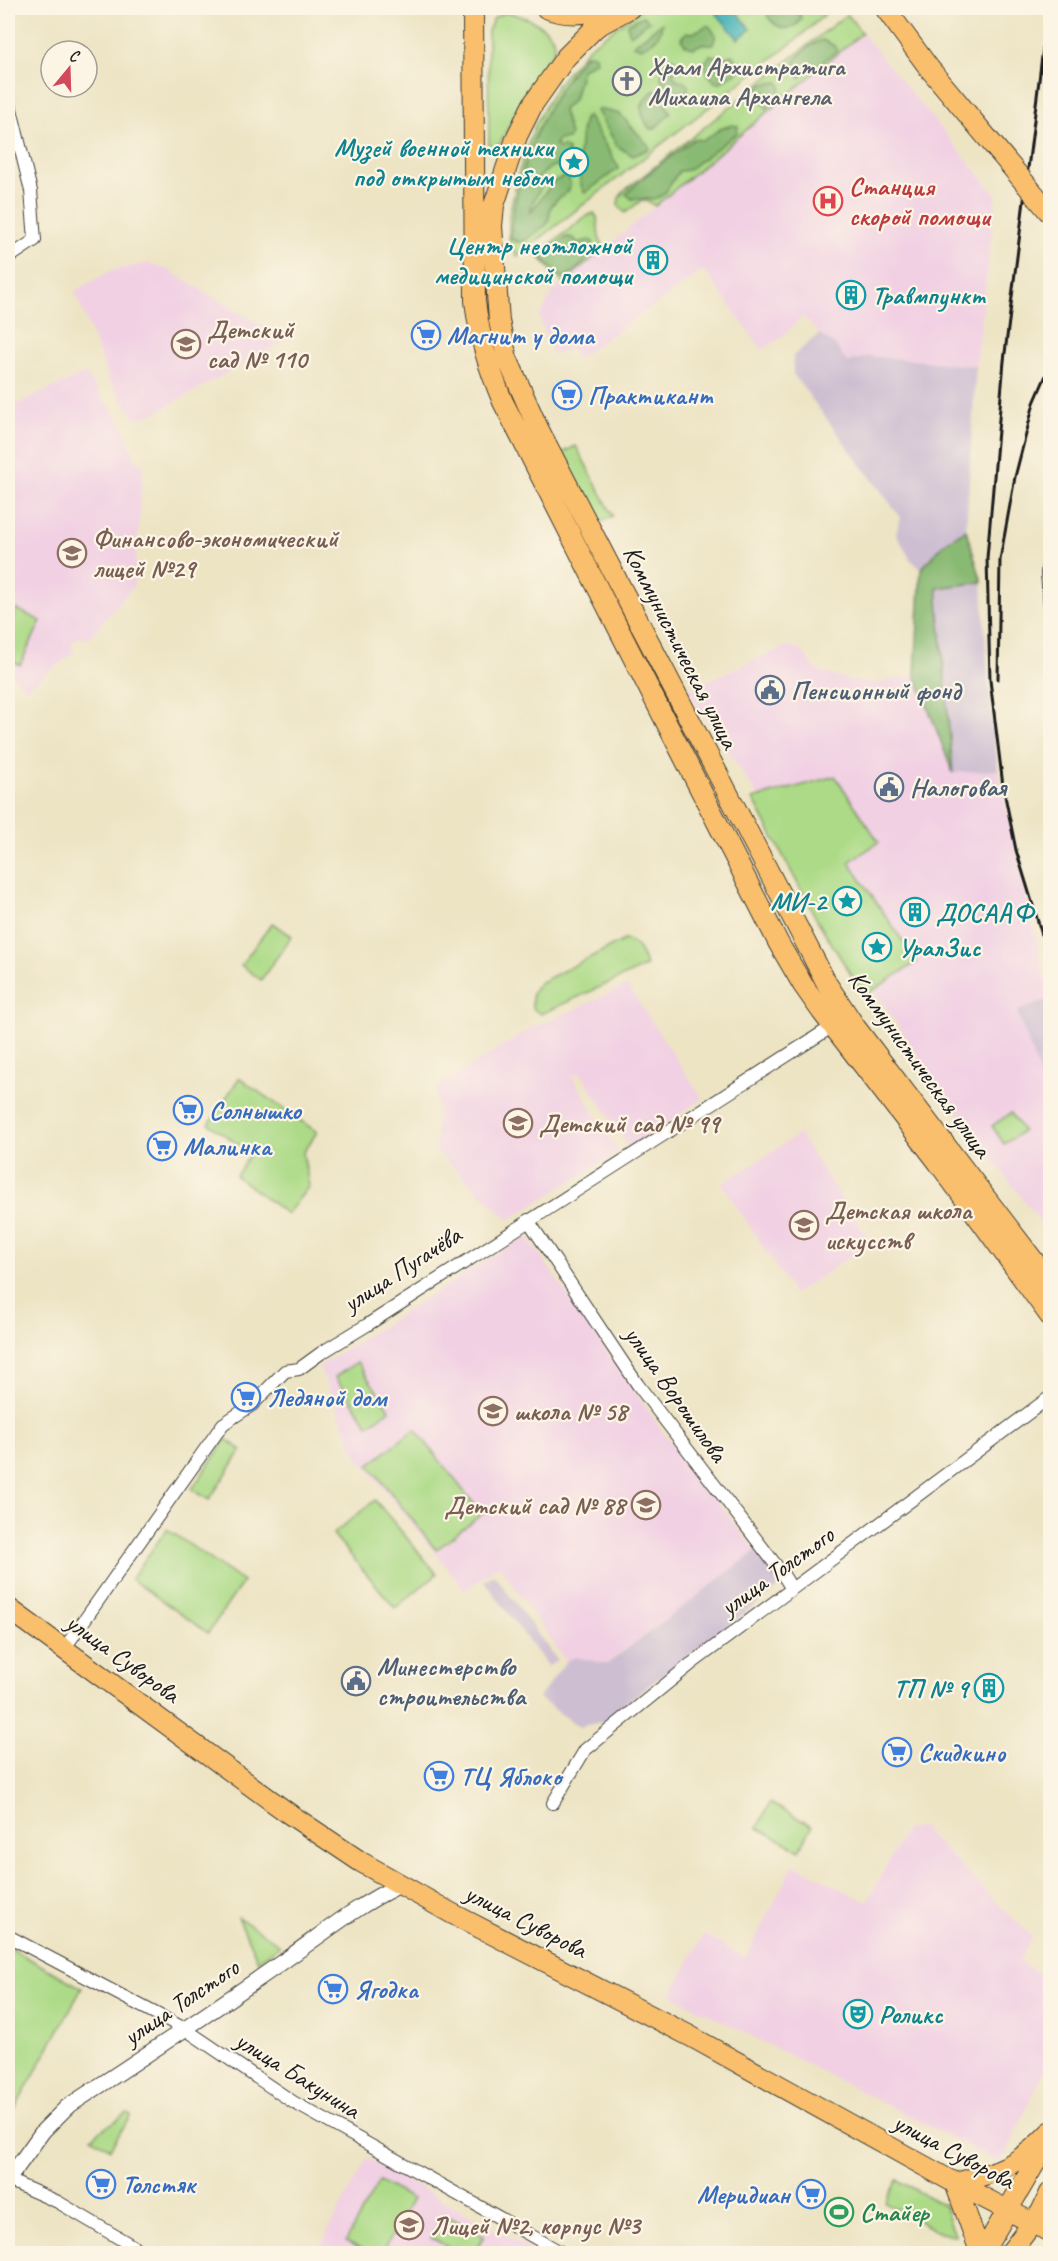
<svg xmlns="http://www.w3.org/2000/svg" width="1058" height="2261" font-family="Caveat,sans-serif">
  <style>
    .built { fill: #f1d0e3 }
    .industrial { fill: #cebed1 }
    .green { fill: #acda86; stroke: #647b51; stroke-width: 1.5 }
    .forest { fill: #89ba73; stroke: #526b48; stroke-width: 1.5 }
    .water { fill: #3fb0b7; stroke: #2e666a; stroke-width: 1.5 }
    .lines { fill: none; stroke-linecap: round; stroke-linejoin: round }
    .minor-casing { stroke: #3b3a35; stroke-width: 14 }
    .tertiary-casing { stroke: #3b3a35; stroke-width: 17 }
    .primary-casing { stroke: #3b3a35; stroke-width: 22 }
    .minor { stroke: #fff; stroke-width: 12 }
    .tertiary { stroke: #fff; stroke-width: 15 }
    .primary { stroke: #f9bf6d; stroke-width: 20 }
    .rail { stroke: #1c1c1c; stroke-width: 3 }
    .primary-bridge-casing { stroke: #3b3a35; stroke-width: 22; stroke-linecap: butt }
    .primary-bridge { stroke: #f9bf6d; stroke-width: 20 }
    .labels { text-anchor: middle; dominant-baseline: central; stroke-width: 4.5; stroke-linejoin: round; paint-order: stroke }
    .worship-label { font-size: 26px; font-weight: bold; fill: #5b616d; stroke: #fcf5e5; text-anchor: start }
    .culture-label { font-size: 26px; font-weight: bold; fill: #0d838f; stroke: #fcf5e5; text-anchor: end }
    .health-label { font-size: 26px; font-weight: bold; fill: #be3a42; stroke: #fcf5e5; text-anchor: start }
    .education-label { font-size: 26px; font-weight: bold; fill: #785e54; stroke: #fcf5e5; text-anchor: start }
    .shop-label { font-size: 26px; font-weight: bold; fill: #366cbe; stroke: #fcf5e5; text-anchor: start }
    .street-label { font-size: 26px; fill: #1c1c1c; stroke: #fcf5e5 }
    .service-label { font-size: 26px; font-weight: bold; fill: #4e5e75; stroke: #fcf5e5; text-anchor: start }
    .leisure-label { font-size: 26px; font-weight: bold; fill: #27864d; stroke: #fcf5e5; text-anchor: start }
  </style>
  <rect width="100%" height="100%" fill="#fcf5e5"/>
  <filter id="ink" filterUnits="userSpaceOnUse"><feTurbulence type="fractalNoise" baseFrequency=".0167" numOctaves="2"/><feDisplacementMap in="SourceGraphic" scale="12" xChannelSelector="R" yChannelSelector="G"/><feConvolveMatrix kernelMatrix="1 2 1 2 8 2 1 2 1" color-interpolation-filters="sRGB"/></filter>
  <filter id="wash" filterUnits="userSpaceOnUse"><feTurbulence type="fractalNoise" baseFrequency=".008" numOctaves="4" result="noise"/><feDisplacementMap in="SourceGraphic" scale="24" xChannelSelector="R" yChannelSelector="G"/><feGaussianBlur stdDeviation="1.35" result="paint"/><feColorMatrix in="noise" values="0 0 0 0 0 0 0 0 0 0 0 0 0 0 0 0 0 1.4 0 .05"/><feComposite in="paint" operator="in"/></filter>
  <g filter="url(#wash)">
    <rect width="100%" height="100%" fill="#ede4c4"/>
    <!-- built -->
    <path class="built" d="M862 33 996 195 976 366 870 356 847 362 835 345 819 334 803 316 781 338 762 350 704 270 577 359 570 347 553 356 539 317 553 292Z
      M148 263 167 269 286 340 155 413 136 419 110 382 75 291 110 271Z
      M85 373 123 426 135 460 143 466 134 585 87 640 80 636 72 642 73 653 26 689 8 670V408Z
      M788 645 802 651 817 670 848 680 879 683 915 674 953 773 998 770 1050 999 1018 1011 1050 1104V1235L953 1107 843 944 782 832 687 690Z
      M627 985 703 1099 629 1148 580 1072 572 1076 618 1152 509 1220 436 1151 437 1087 531 1028 547 1022Z
      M799 1134 871 1243 794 1294 722 1184Z
      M526 1235 663 1432 756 1551 606 1664 577 1658 566 1661 499 1565 465 1590 358 1457 319 1366Z
      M921 1827 1032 1937 1019 1962 1050 1979V2059L1001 2163 671 1995 704 1934 745 1958 794 1864 867 1902 906 1829Z
      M367 2158 537 2253 316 2254Z"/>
    <!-- industrial -->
    <path class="industrial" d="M819 334 835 345 847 362 870 356 976 366 966 530 946 542 921 569 910 559 896 533 901 518 793 374V356Z
      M982 582 988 681 998 770 953 773 937 587Z
      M1050 999V1104L1017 1011Z
      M756 1551 782 1585 624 1704 612 1719 579 1727 539 1698 566 1661 576 1657 607 1664Z
      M494 1574 557 1660 548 1667 484 1581Z"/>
    <!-- green -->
    <path class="green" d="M643 8H829L823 16 797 39 517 256 509 241V215L519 171 535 125 557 85 589 47Z
      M504 13C521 13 562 30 553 52L527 89 501 142 496 147 489 145V141L488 31 494 18Z
      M847 14 862 33 655 206 649 202 642 200 625 213 618 205 619 198 624 191Z
      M594 213 597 217 599 238 605 248 563 283 537 255 585 217Z
      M576 446 613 516 599 523 562 453Z
      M16 609 41 621 20 665 8 659V627Z
      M835 776 879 842 849 862 917 962 864 996 817 920 753 799Z
      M272 923 292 936 261 980 241 965Z
      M624 940C638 941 642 954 646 966L541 1014 532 1008V994L539 983Z
      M239 1078 317 1132 303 1153 309 1186 287 1214 236 1176 251 1153 209 1124Z
      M1011 1113 1023 1131 1004 1144 992 1126Z
      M357 1362 390 1410 368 1425 335 1377Z
      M415 1429 482 1514 436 1550 369 1465Z
      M226 1439 242 1450 209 1500 192 1489Z
      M375 1500 437 1574 395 1608 333 1534Z
      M167 1529 243 1582 208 1633 131 1579Z
      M770 1803 812 1826 800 1850 757 1828Z
      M238 1917 280 1945 258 1961Z
      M8 1947 82 1988 8 2121Z
      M127 2113 131 2115 110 2149 92 2137Z
      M897 2180 944 2205 955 2236 941 2233 885 2203Z
      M379 2181 412 2199 382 2253H370L346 2241Z
      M444 2214 484 2236 475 2253H460L431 2238Z"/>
    <!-- forest -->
    <path class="forest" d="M768 8H792L794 11 800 14 801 19C791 35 776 29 767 15Z
      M643 16 649 21 630 35 627 24Z
      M662 23C661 38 653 42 641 48L633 45Z
      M706 26H709L716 35 713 44H702L693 48 685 45 681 38 687 32 693 33Z
      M822 40 835 46 837 51 800 78 792 68C795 56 811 44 822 40Z
      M590 54 595 56 596 61 582 69 574 99 563 110 570 135 568 139 558 140 555 144 558 148 564 147 568 150 567 163 551 167 538 178 541 188 533 202 530 213 554 181 568 175C575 197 561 192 552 205 549 211 550 219 547 224 545 227 538 230 535 233 526 240 523 246 511 239 510 222 514 206 518 189 530 138 551 96 585 55Z
      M710 55 725 58 732 55 741 64 739 71 719 83 715 82 708 74 705 63Z
      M667 56 675 60 676 65 673 76 676 79 688 84V92L676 94 665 85 661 78Z
      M778 82 781 85 780 91 783 95 767 109 762 102 771 96 767 93 758 95 755 92 763 84Z
      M653 91H657L671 113 654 129H650C639 114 637 104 653 91Z
      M599 109 620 114 649 146V149L633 156 617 146 597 111Z
      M588 116 619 168 585 193C574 179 580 136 584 119Z
      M732 125 738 126 737 133 688 170 679 171 665 193 659 197 653 199H632L626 194 644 177 694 139 704 140 720 129Z
      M567 237 573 238 578 243 590 240 593 242C594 257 575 272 563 278L543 259 542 255 552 246Z
      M966 530 982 582 937 588 953 773 915 674 921 569 946 542Z"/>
    <!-- water -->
    <path class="water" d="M712 8H733L751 29 738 39Z"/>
  </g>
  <g filter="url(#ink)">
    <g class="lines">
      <!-- minor casing -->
      <g class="minor-casing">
        <path id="minor" d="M8 97 31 191 35 240 8 258
          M1050 541 1047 574 1050 607
          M528 1220 638 1385 782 1573 792 1589
          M64 1649 223 1424 252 1405 285 1371 299 1369 321 1353 367 1325 833 1026
          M553 1803 585 1750 691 1664 1050 1397
          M8 1936 185 2029 293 2102 564 2254
          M8 2180 58 2202 146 2254"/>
      </g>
      <!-- tertiary casing -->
      <g class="tertiary-casing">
        <path id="tertiary" d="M8 2180 43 2131 67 2107C139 2060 211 2012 281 1963 320 1936 357 1905 400 1885"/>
      </g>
      <!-- primary casing -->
      <g class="primary-casing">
        <path id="primary" d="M473 8 475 301C480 341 488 366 503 402L779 944 803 985 822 1012 938 1162 1050 1316
          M546 8C567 17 589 14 610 8
          M630 8 596 27 566 57 533 104 517 136 494 205 492 226 499 321 507 358 538 428 827 984 856 1028 1050 1282
          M885 8 929 68
          M8 1608 288 1813 361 1862 451 1913 690 2036 955 2183 1050 2232
          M981 2254 955 2183C998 2173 1019 2165 1050 2132
          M982 2254 1048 2141
          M1009 2254 1041 2212 1050 2193"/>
      </g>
      <!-- minor -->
      <use href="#minor" class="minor"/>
      <!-- tertiary -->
      <use href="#tertiary" class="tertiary"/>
      <!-- primary -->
      <use href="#primary" class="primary"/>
      <!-- rail -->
      <path class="rail" d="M1048 8 1004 361 987 558 990 680 1003 786 1016 850 1050 961
        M998 679 1000 560 1015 477 1034 403 1050 366"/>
      <!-- primary-bridge casing -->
      <g class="primary-bridge-casing">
        <path id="primary-bridge" d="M929 68 1050 213"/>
      </g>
      <!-- primary-bridge -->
      <use href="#primary-bridge" class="primary-bridge"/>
    </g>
  </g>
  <!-- icons -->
  <defs>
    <g id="church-ring" transform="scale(1.5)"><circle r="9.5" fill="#fcf5e5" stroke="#6b7280" stroke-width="1.5"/><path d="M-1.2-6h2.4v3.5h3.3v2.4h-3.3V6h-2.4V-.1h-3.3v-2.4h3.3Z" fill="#6b7280"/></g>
    <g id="sight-ring" transform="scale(1.5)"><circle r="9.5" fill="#fcf5e5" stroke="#0f9aa8" stroke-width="1.5"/><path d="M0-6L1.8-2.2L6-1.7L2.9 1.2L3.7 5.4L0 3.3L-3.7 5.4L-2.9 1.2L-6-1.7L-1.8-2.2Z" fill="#0f9aa8"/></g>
    <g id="hospital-ring" transform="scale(1.5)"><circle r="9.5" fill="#fcf5e5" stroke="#e0444e" stroke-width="1.5"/><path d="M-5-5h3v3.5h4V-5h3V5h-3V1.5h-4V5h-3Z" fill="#e0444e"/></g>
    <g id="building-ring" transform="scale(1.5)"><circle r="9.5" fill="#fcf5e5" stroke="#0f9aa8" stroke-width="1.5"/><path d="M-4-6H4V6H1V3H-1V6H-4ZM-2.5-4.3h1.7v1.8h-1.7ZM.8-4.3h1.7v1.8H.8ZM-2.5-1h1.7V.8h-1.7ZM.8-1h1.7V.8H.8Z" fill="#0f9aa8"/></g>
    <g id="supermarket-ring" transform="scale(1.5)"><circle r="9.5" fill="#fcf5e5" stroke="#3f7fe0" stroke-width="1.5"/><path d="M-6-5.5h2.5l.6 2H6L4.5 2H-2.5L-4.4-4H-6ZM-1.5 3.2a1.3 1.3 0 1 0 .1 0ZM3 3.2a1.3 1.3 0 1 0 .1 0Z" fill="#3f7fe0"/></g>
    <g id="school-ring" transform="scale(1.5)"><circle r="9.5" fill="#fcf5e5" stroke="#8d6e63" stroke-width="1.5"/><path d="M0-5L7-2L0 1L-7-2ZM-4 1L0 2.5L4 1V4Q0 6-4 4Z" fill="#8d6e63"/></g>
    <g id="civic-ring" transform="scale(1.5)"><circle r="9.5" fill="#fcf5e5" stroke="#5c6f8a" stroke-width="1.5"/><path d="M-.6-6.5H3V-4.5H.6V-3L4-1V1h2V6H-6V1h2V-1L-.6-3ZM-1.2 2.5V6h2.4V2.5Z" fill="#5c6f8a"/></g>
    <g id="theatre-ring" transform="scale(1.5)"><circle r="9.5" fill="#fcf5e5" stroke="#0f9aa8" stroke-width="1.5"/><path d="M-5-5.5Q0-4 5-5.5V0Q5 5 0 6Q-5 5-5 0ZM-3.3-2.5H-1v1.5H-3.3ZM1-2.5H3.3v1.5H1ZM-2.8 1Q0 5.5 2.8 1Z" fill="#0f9aa8"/></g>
    <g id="stadium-ring" transform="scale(1.5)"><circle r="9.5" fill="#fcf5e5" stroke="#2e9e5b" stroke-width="1.5"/><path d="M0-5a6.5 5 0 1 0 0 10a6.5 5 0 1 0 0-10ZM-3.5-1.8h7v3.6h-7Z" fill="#2e9e5b"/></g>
  </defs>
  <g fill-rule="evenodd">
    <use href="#church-ring" x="627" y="81"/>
    <use href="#sight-ring" x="574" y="162"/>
    <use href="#hospital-ring" x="828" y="201"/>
    <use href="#building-ring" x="653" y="260"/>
    <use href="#building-ring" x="851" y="295"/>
    <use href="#supermarket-ring" x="426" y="335"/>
    <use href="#school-ring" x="186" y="344"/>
    <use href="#supermarket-ring" x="567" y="395"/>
    <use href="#school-ring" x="72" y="553"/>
    <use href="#civic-ring" x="770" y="690"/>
    <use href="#civic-ring" x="889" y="787"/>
    <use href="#sight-ring" x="847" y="901"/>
    <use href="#building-ring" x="915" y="912"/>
    <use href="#sight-ring" x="877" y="947"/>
    <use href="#supermarket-ring" x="188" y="1110"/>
    <use href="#school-ring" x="518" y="1123"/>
    <use href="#supermarket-ring" x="162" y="1146"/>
    <use href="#school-ring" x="804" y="1225"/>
    <use href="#supermarket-ring" x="246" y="1397"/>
    <use href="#school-ring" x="493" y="1411"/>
    <use href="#school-ring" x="646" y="1505"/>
    <use href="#civic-ring" x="356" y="1681"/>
    <use href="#building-ring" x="989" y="1688"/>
    <use href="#supermarket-ring" x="897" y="1752"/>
    <use href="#supermarket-ring" x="439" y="1776"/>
    <use href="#supermarket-ring" x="333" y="1989"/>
    <use href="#theatre-ring" x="858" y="2014"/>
    <use href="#supermarket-ring" x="101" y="2184"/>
    <use href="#supermarket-ring" x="811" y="2194"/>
    <use href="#stadium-ring" x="839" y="2212"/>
    <use href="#school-ring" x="409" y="2225"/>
  </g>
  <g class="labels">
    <!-- worship labels -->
    <g class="worship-label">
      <text x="648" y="66">Храм Архистратига<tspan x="648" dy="30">Михаила Архангела</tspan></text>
    </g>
    <!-- culture labels -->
    <g class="culture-label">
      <text x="553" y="147">Музей военной техники<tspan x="553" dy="30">под открытым небом</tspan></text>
      <text x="632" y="245">Центр неотложной<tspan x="632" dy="30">медицинской помощи</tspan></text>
      <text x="872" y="295" text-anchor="start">Травмпункт</text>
      <text x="826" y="901">МИ-2</text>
      <text x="936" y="912" text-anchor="start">ДОСААФ</text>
      <text x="898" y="947" text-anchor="start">УралЗис</text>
      <text x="968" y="1688">ТП № 9</text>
      <text x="879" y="2014" text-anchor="start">Роликс</text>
    </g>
    <!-- health labels -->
    <g class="health-label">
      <text x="849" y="186">Станция<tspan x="849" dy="30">скорой помощи</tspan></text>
    </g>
    <!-- education labels -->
    <g class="education-label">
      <text x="207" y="329">Детский<tspan x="207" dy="30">сад № 110</tspan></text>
      <text x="93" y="538">Финансово-экономический<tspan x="93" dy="30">лицей №29</tspan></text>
      <text x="539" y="1123">Детский сад № 99</text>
      <text x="825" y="1210">Детская школа<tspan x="825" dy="30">искусств</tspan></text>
      <text x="514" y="1411">школа № 58</text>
      <text x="625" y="1505" text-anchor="end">Детский сад № 88</text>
      <text x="430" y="2225">Лицей №2, корпус №3</text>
    </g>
    <!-- shop labels -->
    <g class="shop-label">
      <text x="447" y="335">Магнит у дома</text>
      <text x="588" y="395">Практикант</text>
      <text x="209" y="1110">Солнышко</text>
      <text x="183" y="1146">Малинка</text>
      <text x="267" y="1397">Ледяной дом</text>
      <text x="918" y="1752">Скидкино</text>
      <text x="460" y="1776">ТЦ Яблоко</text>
      <text x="354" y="1989">Ягодка</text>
      <text x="122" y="2184">Толстяк</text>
      <text x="790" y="2194" text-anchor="end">Меридиан</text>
    </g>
    <!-- street labels -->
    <g class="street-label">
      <text transform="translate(681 647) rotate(63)">Коммунистическая улица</text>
      <text transform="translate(920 1064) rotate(54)">Коммунистическая улица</text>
      <text transform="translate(402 1269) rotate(-33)">улица Пугачёва</text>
      <text transform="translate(676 1394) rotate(55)">улица Ворошилова</text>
      <text transform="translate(777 1571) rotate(-36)">улица Толстого</text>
      <text transform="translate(123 1658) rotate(36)">улица Суворова</text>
      <text transform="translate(526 1921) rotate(27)">улица Суворова</text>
      <text transform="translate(181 2002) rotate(-34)">улица Толстого</text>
      <text transform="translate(298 2075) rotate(32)">улица Бакунина</text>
      <text transform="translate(954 2151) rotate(28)">улица Суворова</text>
    </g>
    <!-- service labels -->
    <g class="service-label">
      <text x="791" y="690">Пенсионный фонд</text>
      <text x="910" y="787">Налоговая</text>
      <text x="377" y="1666">Минестерство<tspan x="377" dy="30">строительства</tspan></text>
    </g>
    <!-- leisure labels -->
    <g class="leisure-label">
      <text x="860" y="2212">Стайер</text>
    </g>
  </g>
  <!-- margin -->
  <rect width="1058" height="2261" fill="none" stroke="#fcf5e5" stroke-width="30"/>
  <!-- north arrow -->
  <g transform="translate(69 69) rotate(19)"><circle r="28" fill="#fcf5e5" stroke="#a29e95" stroke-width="1.5"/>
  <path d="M0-4.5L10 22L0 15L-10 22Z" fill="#d1495b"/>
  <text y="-9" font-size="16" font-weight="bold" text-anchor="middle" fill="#1c1c1c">С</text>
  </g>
</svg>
